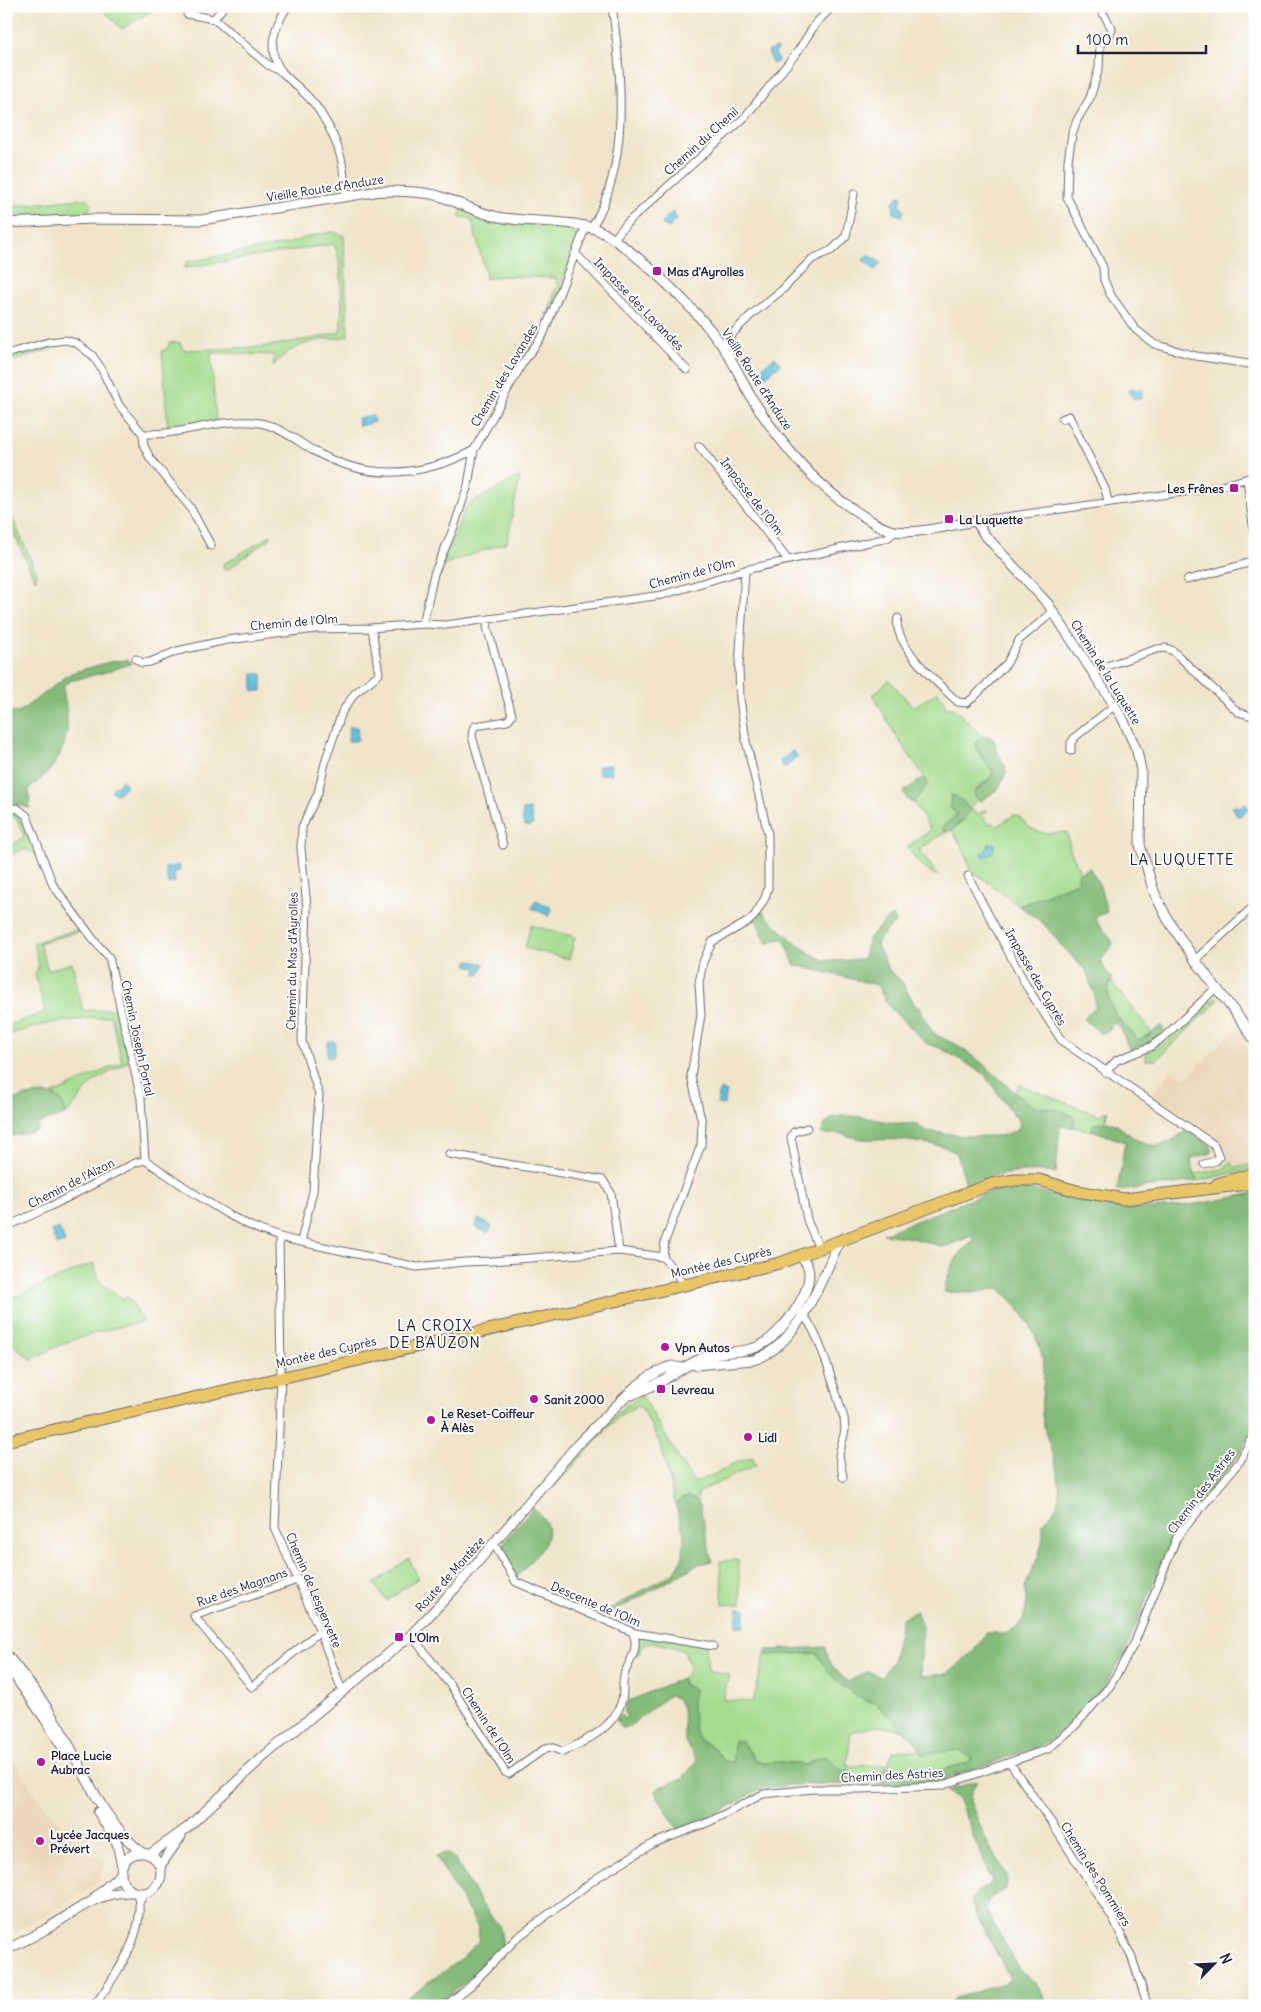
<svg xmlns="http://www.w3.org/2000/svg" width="1261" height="2012" font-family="Delius,sans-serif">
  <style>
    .built { fill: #ebd8ba }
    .green { fill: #a4dc8e; stroke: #637f64 }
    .forest { fill: #83bc79; stroke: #526f5a }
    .water { fill: #5ebfdc; stroke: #40708c }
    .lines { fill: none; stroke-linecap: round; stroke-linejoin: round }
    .minor-casing { stroke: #6a666d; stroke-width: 9 }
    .tertiary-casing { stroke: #6a666d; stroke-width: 11 }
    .primary-casing { stroke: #6a666d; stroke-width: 13 }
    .minor { stroke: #fff; stroke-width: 7 }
    .tertiary { stroke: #fff; stroke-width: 9 }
    .primary { stroke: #e9c769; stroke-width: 11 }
    .poi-dot { fill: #b5179e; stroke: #fff; stroke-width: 2 }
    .labels { text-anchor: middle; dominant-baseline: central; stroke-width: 4; stroke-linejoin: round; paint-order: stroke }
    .street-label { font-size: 12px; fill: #22223b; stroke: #fff }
    .poi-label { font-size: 12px; font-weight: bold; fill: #22223b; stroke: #fff; text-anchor: start }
    .quarter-label { font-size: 15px; letter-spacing: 1px; fill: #22223b; stroke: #fff }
  </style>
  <rect width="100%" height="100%" fill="#fff"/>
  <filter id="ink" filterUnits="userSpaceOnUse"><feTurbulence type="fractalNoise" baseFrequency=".02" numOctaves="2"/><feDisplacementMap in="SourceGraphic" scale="10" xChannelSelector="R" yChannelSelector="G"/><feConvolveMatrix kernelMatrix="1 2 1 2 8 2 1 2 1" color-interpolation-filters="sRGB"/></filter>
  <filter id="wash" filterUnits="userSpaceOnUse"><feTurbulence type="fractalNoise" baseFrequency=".0096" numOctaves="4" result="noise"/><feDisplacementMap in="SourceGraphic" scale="20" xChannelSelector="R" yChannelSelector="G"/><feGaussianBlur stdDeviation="1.12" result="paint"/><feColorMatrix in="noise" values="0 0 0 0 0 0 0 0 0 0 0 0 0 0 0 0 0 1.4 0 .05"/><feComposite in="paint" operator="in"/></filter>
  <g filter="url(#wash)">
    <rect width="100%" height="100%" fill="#f0e5ca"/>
    <!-- built -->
    <path class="built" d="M1240 1025 1248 1037 1244 1044 1255 1060V1165L1235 1168 1220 1146 1150 1096 1172 1070 1186 1078Z
      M6 1743 26 1782 74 1843 85 1852 107 1861 98 1880 85 1892 6 1937Z"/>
    <!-- green -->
    <path class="green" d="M99 6H159L122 29Z
      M88 198 92 205 87 213 6 217V207Z
      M462 209 514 224 567 227 581 231 550 314H544L548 313 557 285 556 278 502 276 485 279 486 275 471 218 459 217Z
      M333 232 344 236 348 336C339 339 329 338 320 340 301 344 284 351 273 367L274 355 211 353 216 421 168 429 162 351 168 348 169 343 179 342 184 350 261 347 316 338 340 332C343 316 343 254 333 244L184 268 187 262 287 244 318 234Z
      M52 342 55 348 9 362 6 368V354Z
      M520 476 507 542 442 565 466 506Z
      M6 504 37 574 35 580 6 516Z
      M271 535 270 539C254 549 241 561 225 571L222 565Z
      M889 680 913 707 938 692 943 697 946 708H954L982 736 976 742 977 751 993 772 991 777 974 791 977 800 970 807 977 815 986 809 987 811 982 815 989 824 992 822 996 827 1014 815C1021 816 1022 820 1027 825 1038 836 1052 833 1067 832L1070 849 1080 872 1077 882 1019 906 1015 903 969 868 964 850 952 830 966 818 969 809 964 803 950 807 956 813 955 817 943 830 945 832 919 850 939 876C925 872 914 860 908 846L931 830 913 802 927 785 925 778 897 737 873 695Z
      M11 812C28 813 32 839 37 853L35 854C24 846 17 851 6 857V849L23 838 24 835 17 819 13 816 6 818V813Z
      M531 925 575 937 569 959 525 948Z
      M79 929 82 931 39 943 48 970 72 963 83 1011 121 1008 129 1061 93 1082 67 1114 61 1100 53 1094 122 1062 111 1016 50 1023 6 1035V1026L45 1012 35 974 39 965 33 943Z
      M1111 981 1152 1033 1139 1040C1123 1025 1101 1004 1111 981Z
      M1216 997 1219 1000 1156 1060H1146L1145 1054 1165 1043Z
      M1020 1085 1098 1115 1108 1111 1104 1123H1099L1092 1130 1093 1131 1073 1127 1074 1123 1050 1108 1035 1107 1026 1102 1015 1091Z
      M1230 1162 1235 1168 1255 1164V1168L1197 1181 1195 1174 1223 1169Z
      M93 1263 101 1284 121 1298 128 1297 144 1322C106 1329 64 1339 32 1360L6 1339V1283L15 1297Z
      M642 1396 691 1479 695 1482 722 1471 732 1464 752 1457 756 1465 699 1492 697 1501 688 1497 678 1502 676 1507 661 1446 642 1408 636 1406 619 1416 555 1486 553 1481C580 1452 606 1414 642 1396Z
      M409 1558 418 1578 387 1601 374 1584Z
      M738 1560 741 1604 723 1605 720 1561Z
      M644 1635 706 1645 708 1670 729 1675 723 1700 753 1702 765 1655 817 1653 836 1680 842 1686 849 1689 855 1696 875 1703 904 1730 877 1726 851 1732 847 1766 888 1765 893 1751 921 1750 923 1753 958 1750 971 1757V1760L967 1763 936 1771 920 1773 906 1772 899 1769 882 1772 883 1784H846L850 1778 836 1768 828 1758 814 1760 805 1765 781 1762 763 1763 754 1760 750 1752 734 1741 733 1762H724L714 1748 699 1740 694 1727 688 1688 683 1685 682 1678 686 1675 690 1668 685 1652C680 1648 651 1640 646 1644 642 1646 641 1651 639 1654L637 1653 638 1637Z"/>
    <!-- forest -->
    <path class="forest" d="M127 660 132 663 110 671 70 681 63 686C64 700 69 717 67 732 63 756 49 776 29 788L30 808 17 805 6 806V706L12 711 18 713 71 673 113 661Z
      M982 736H989L994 740 998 754 1005 765 1006 773 998 789 981 801 976 800 974 793 991 777 993 772 976 748V742Z
      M923 778 927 780V785L914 802H909L903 792Z
      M951 795C959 796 967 804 970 812L952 830 945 833 943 830V826L957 815 950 807Z
      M1089 867 1100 886 1107 912 1095 917C1100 931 1109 931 1113 944L1101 961 1104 968 1112 979C1098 1001 1124 1026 1138 1040L1151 1034 1161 1025 1164 1031C1155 1040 1142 1048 1129 1049L1121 1029 1116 1023 1110 1026 1111 1029 1101 1034 1084 1019 1095 1007V997L1086 971 1062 946 1043 923 1019 906 1077 882 1079 873Z
      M762 911C774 925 808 956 825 960 836 962 850 960 861 959L864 957 869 937 891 916 894 917 896 922 881 937 877 945 888 969 902 982 915 1005 921 1009 930 1029 938 1036 957 1045 982 1063 1026 1102 1035 1107 1061 1110 1071 1115 1075 1120 1073 1127 1060 1126 1056 1173C1025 1169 996 1174 966 1184L957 1153 942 1146 903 1140 860 1139 841 1134H821C822 1131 824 1126 826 1123 843 1104 893 1129 914 1123L926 1131 966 1136H1001L1018 1130 1020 1123 983 1073 940 1048 927 1044 889 1007 877 985 795 965C790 958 789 947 784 939H779L767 944 756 920Z
      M41 1094C59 1094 60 1098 67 1114L37 1124V1131L6 1137V1102L25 1096Z
      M1105 1122C1114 1122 1119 1126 1126 1132 1154 1154 1163 1146 1189 1130L1209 1144 1213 1149 1211 1153 1192 1158 1191 1162 1197 1181 1117 1191 1125 1142 1092 1130 1093 1124Z
      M1015 1187C1053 1193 1090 1206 1129 1208 1171 1211 1214 1201 1255 1193V1425L1240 1454 1184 1521 1171 1540 1124 1654 1102 1691 1051 1742 940 1781 883 1784 882 1772 885 1768C897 1767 908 1773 920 1773 936 1773 952 1767 967 1763L971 1760V1757L958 1750 923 1754 916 1742 875 1703 855 1696 849 1689 842 1686 836 1680 828 1671 817 1653 765 1655 766 1650 826 1647C826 1662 838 1673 848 1682L867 1672 881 1676 892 1663 902 1618 916 1611 922 1627 920 1676 947 1674 973 1652 986 1633H1006L1019 1627 1025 1614 1027 1602 1024 1589 1038 1557 1043 1538V1523C1047 1519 1052 1514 1055 1508 1069 1483 1045 1443 1042 1415 1040 1398 1046 1379 1043 1362 1039 1333 1020 1307 999 1288L973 1293 944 1292C949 1268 955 1256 974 1240L972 1236 944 1247 912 1238 883 1234 981 1195Z
      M688 1497 697 1501 700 1506 712 1561 699 1564 604 1617V1614L610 1609 675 1572 683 1556 684 1534 676 1507 678 1502 683 1498Z
      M533 1508C568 1536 531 1556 517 1578L501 1549 508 1537Z
      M682 1678 683 1685 694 1689 692 1703 694 1727 699 1740 714 1748 724 1761 733 1762 734 1740 742 1741 754 1760 763 1763 781 1762 805 1765 823 1756C836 1760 832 1772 849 1770L850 1778 846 1784 790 1785 765 1788 754 1792 710 1818 678 1830 655 1792 658 1788 683 1778 697 1761C694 1753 687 1748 685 1740 681 1725 689 1702 669 1695L626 1729 621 1727 616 1719 621 1715 624 1719 627 1717 624 1712 627 1702Z
      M977 1781 971 1793 970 1801 988 1844 1008 1877 1006 1889 990 1899 985 1908 1021 1972 1037 1984 1049 2006H948L955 1998 1006 1983 1010 1978 976 1915 971 1901 979 1890 992 1883 958 1798 946 1791Z
      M446 1853 454 1858 481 1903 500 1927 503 1946 467 1981 435 2006H395L457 1962 478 1942 479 1929 436 1856Z"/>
    <!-- water -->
    <path class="water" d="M776 48 778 50 775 52 778 62 772 64 768 51Z
      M899 196 902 197 900 203 904 211 902 216 894 213 893 201Z
      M673 212 677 219 672 222 669 228 662 224 666 217Z
      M868 254 881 263 875 270 863 260Z
      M775 357 781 364 766 376 760 369Z
      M1133 388 1137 390 1143 389 1141 399H1135L1131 396 1129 390Z
      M372 415 374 422 359 426 358 418Z
      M253 674H262V691H253Z
      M349 727H357L358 739 356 741H348Z
      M793 751 798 757 786 767 782 766 780 761Z
      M611 765 612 774 599 775 598 766Z
      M123 780 127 785 116 795 111 790Z
      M1245 803 1249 809 1238 817 1232 806 1236 805 1239 807Z
      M530 809 533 825 529 827 524 825 522 818 523 810Z
      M989 842 995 844 992 853 984 857 982 853 987 849Z
      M179 865 180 871 173 872 175 882 168 884 165 868Z
      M536 900 552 908 549 916 532 908Z
      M469 960 484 964 480 975 476 974 477 968 467 965Z
      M328 1042H335L334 1056 330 1058 327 1056Z
      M720 1090 727 1092 724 1105 717 1104Z
      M478 1219 492 1226 488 1233 474 1226Z
      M59 1228 65 1242 57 1245 51 1231Z
      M738 1608 746 1609 744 1627 736 1626Z"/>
  </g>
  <g filter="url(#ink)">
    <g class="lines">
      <!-- minor casing -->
      <g class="minor-casing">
        <path id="minor" d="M288 6C274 26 265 52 283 73 295 86 311 96 320 112 329 126 337 142 341 158 344 170 344 184 346 196
          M1099 6 1112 29 1110 35 1100 45 1099 68 1090 98 1077 120 1072 134 1068 161 1067 197 1103 267 1104 280 1110 294 1135 329 1154 344 1196 356 1255 365
          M187 14 214 19 268 65 282 72
          M214 19 224 6
          M592 227C630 166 622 75 612 6
          M613 240 627 223 744 118 798 51 816 23 833 6
          M575 253 687 370
          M722 344 752 314 782 290 812 259 832 250 846 236 854 194
          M6 354 49 342 66 340 76 343 92 355 101 368 119 405 143 434 144 446 150 458 190 507 211 546
          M1062 419 1069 416 1105 489 1108 501
          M143 434C153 434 163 434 173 432 202 428 231 418 260 423 280 427 297 441 314 451 367 481 420 478 474 450
          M699 446 788 560
          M1247 479 1255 540
          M976 521 1218 487 1255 476
          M1187 580 1245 564 1255 560
          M898 618C891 643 941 687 958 702L966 703 973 698 1007 663 1019 640 1053 612
          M489 619 487 627 489 634 512 715 507 721 475 726 473 729 472 736 503 845
          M423 624 434 574 454 527 468 485 474 450 522 364 543 335 586 226
          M372 628 379 674 355 693 342 712 326 759 318 793 302 827 301 848 307 907 302 1041 319 1095 313 1191 301 1242 417 1267 464 1262 491 1261 619 1251 663 1257 676 1273 683 1285
          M136 659 142 663 150 662 177 651 227 640 316 629 370 628 423 624 446 625 662 595 745 570 887 538 896 531
          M1092 671 1157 649 1166 648 1173 651 1238 712 1255 717
          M1071 751V743L1075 737 1115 705
          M6 810 17 808 27 816 53 885 97 944 109 957 141 1099 145 1160C194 1192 242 1232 301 1242
          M968 876 1027 987 1062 1041 1214 1145 1219 1157 1216 1161 1204 1164
          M1195 960 1255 905
          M1105 1072 1117 1060 1150 1047 1164 1037 1216 988
          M807 1128 794 1132 791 1137 807 1220 819 1248
          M449 1154 603 1180 611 1193 619 1251
          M6 1227 51 1206 135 1163 145 1160
          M279 1237 281 1377 275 1528 320 1631 339 1683 343 1690
          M663 1257 665 1241 701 1145 702 1123 691 1076 701 1015 699 983 703 962 712 942 749 921 755 915 765 898 768 888V834L746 741 740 699 739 667 745 570
          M801 1313C820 1330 835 1392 844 1418L845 1430 839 1455 843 1477
          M494 1544 516 1582 635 1633 713 1646
          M297 1580 194 1616 252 1687 320 1631
          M411 1635 451 1686 505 1772 509 1774 546 1748 551 1747 563 1752C585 1741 614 1728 621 1703 625 1693 621 1682 625 1672 631 1659 640 1646 632 1632
          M1010 1763 1053 1825 1114 1920 1132 1958 1148 2006
          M139 1903 145 1893
          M94 2006C116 1975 148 1932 137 1893
          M445 2006 470 1986 518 1937 598 1877 654 1843 709 1822 763 1794 813 1789H861L941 1786 1048 1749 1074 1727 1110 1686 1134 1644 1177 1537 1240 1461 1255 1431"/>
      </g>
      <!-- tertiary casing -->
      <g class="tertiary-casing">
        <path id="tertiary" d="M6 223 92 219 201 220 380 191C399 191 418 191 436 195 459 202 480 215 504 218 533 223 579 219 604 233 640 255 697 310 721 344 733 360 741 379 751 397 778 440 811 482 854 510 866 518 880 528 894 531 916 535 954 524 976 521L984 534 1048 604 1122 717 1137 751 1141 770 1140 845 1154 892 1168 920 1195 960 1244 1024 1255 1041
          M695 1365 753 1360C795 1349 823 1279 839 1242
          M632 1395C644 1389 659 1384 670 1376 682 1369 694 1361 707 1356 725 1350 747 1354 763 1344 783 1332 829 1275 799 1256
          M6 1654C22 1674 39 1694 52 1716 84 1765 95 1813 142 1853
          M6 1664 45 1719 65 1751
          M98 1812 117 1843 122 1866
          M121 1873a20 20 0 1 1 40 0a20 20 0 1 1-40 0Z
          M149 1855 187 1828 263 1757 411 1635 459 1584 578 1444 634 1388 647 1378 665 1368 672 1366 681 1368
          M160 1866 181 1836
          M95 1897 121 1874
          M6 1950C20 1943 34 1936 48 1928 76 1911 98 1891 133 1892"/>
      </g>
      <!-- primary casing -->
      <g class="primary-casing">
        <path id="primary" d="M1217 1184 1255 1173
          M6 1441 780 1263 992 1184 1015 1180H1039L1077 1191 1124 1199 1255 1183"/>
      </g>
      <!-- minor -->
      <use href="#minor" class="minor"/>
      <!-- tertiary -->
      <use href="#tertiary" class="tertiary"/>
      <!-- primary -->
      <use href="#primary" class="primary"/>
    </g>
  </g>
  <!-- markers -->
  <g class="poi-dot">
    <rect x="652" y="266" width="10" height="10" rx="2.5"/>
    <rect x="1229" y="483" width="10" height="10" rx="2.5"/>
    <rect x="944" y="514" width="10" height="10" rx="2.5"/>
    <circle cx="665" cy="1347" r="5"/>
    <rect x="656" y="1384" width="10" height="10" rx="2.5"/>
    <circle cx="534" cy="1399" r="5"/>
    <circle cx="431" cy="1420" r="5"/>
    <circle cx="748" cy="1437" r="5"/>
    <rect x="394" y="1632" width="10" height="10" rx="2.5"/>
    <circle cx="41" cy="1762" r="5"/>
    <circle cx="40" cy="1841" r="5"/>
  </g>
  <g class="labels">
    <!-- street labels -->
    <g class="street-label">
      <text transform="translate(701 141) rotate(-42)">Chemin du Chenil</text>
      <text transform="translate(325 188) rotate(-9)">Vieille Route d'Anduze</text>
      <text transform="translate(639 304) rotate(46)">Impasse des Lavandes</text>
      <text transform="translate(504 375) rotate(-59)">Chemin des Lavandes</text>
      <text transform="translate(757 379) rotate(57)">Vieille Route d'Anduze</text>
      <text transform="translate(752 496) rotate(52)">Impasse de l'Olm</text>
      <text transform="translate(692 573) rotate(-15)">Chemin de l'Olm</text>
      <text transform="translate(294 622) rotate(-5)">Chemin de l'Olm</text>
      <text transform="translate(1106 672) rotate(58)">Chemin de la Luquette</text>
      <text transform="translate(292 961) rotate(-89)">Chemin du Mas d'Ayrolles</text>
      <text transform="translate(1036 977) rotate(60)">Impasse des Cyprès</text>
      <text transform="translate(138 1038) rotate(78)">Chemin Joseph Portal</text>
      <text transform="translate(71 1183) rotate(-27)">Chemin de l'Alzon</text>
      <text transform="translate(721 1262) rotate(-13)">Montée des Cyprès</text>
      <text transform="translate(326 1352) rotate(-13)">Montée des Cyprès</text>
      <text transform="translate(1201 1491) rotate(-53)">Chemin des Astries</text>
      <text transform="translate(450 1574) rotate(-48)">Route de Montèze</text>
      <text transform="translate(242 1587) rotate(-19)">Rue des Magnans</text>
      <text transform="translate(314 1590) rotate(67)">Chemin de Lespervette</text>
      <text transform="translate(596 1604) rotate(23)">Descente de l'Olm</text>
      <text transform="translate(489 1725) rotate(57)">Chemin de l'Olm</text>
      <text transform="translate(892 1775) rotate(-3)">Chemin des Astries</text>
      <text transform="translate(1096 1874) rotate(58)">Chemin des Pommiers</text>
    </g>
    <!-- poi labels -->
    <g class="poi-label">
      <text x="667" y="271">Mas d'Ayrolles</text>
      <text x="1224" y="488" text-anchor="end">Les Frênes</text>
      <text x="959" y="519">La Luquette</text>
      <text x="675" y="1347">Vpn Autos</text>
      <text x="671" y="1389">Levreau</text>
      <text x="544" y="1399">Sanit 2000</text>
      <text x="441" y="1413">Le Reset-Coiffeur<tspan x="441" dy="14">À Alès</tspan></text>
      <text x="758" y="1437">Lidl</text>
      <text x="409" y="1637">L'Olm</text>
      <text x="51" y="1755">Place Lucie<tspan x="51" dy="14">Aubrac</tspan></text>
      <text x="50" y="1834">Lycée Jacques<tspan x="50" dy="14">Prévert</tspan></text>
    </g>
    <!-- quarter labels -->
    <g class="quarter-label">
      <text x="1182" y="859">LA LUQUETTE</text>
      <text x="435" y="1325">LA CROIX<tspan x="435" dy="17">DE BAUZON</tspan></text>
    </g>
  </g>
  <!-- margin -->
  <rect width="1261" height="2012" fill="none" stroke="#fff" stroke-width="25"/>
  <!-- north arrow -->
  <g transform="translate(1214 1964) rotate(66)" stroke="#ffffff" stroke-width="4" paint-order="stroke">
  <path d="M0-4L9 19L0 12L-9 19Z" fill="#22223b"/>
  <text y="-8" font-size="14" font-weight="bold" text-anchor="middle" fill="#22223b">N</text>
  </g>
  <!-- scale -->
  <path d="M1078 45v8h128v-8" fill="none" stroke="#22223b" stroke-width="2.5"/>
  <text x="1086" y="45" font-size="15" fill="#22223b" stroke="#ffffff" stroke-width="4" paint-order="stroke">100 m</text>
</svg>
